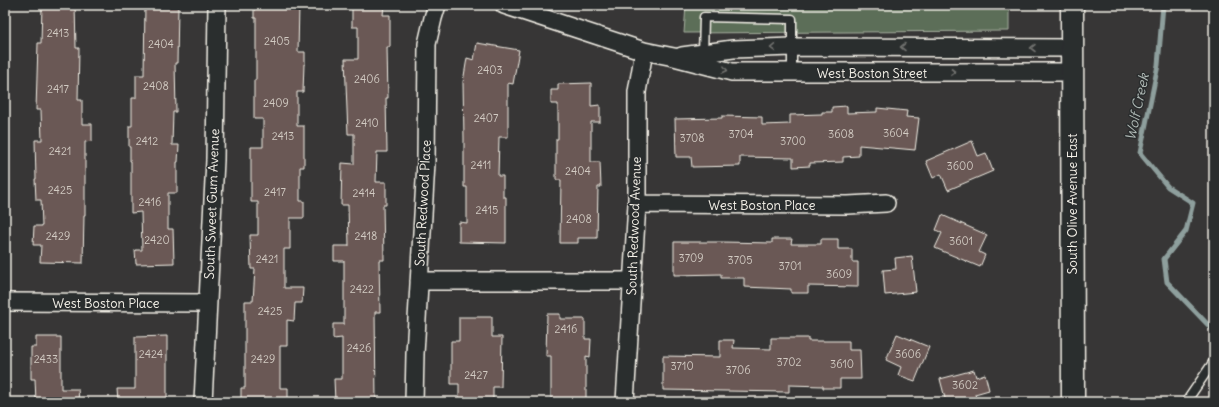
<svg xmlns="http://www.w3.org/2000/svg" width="1219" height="407" font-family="Delius,sans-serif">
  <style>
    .green { fill: #5b6e58; stroke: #a8b0a0 }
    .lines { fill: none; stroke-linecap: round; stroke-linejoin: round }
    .stream { stroke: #8e9f9d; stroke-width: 5 }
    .building { fill: #6a5854; stroke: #f4f1e8 }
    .lane-casing { stroke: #f4f1e8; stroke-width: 11 }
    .street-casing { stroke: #f4f1e8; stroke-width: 20 }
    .secondary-casing { stroke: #f4f1e8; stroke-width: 25 }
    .lane { stroke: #2a2d2e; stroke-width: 8 }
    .street { stroke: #2a2d2e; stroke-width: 17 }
    .secondary { stroke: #2a2d2e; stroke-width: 22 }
    .oneway { stroke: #71726f }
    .labels { text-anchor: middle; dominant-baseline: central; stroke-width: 3; stroke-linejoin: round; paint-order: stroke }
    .number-label { font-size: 11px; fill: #d2cbc3 }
    .street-label { font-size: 13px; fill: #f4f1e8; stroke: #2a2d2e }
    .water-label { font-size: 14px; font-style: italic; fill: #b0bab6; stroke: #2a2d2e }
  </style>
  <rect width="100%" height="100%" fill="#373636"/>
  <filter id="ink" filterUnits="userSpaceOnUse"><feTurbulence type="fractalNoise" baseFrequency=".025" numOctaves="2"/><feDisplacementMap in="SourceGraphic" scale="8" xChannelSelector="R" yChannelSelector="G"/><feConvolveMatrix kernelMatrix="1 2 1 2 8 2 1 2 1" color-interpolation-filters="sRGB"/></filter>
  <g filter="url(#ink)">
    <!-- green -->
    <path class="green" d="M686 5H1009V31L684 33Z"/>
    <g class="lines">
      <!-- stream -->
      <path class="stream" d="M1163 5 1158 65 1140 153 1168 187 1193 203 1186 231 1164 259 1167 282 1214 331"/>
    </g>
    <!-- building -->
    <path class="building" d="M42 5H75L76 48H79L78 100H82V124H92V141L85 142V215H84L83 263 40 262 41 245H33L34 226H42L41 200H36L35 179H36L35 140H42L41 110H36L38 43H41Z
      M145 5H178L177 63H175L176 112H173L172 145H179L178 162H177V193H168V229H173L174 263 136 264 135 250H142L141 212 131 213V161H130V147H129V126H132V98H136V75H144Z
      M254 5H299L298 52H305V64H304L303 92H297V126H304V167H300V201H304V218H290V249H284V288H303L302 303H295L294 321 287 320V346H280V388H288V402H241V388H245V301H253L255 269H251L250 235H258V202H251V147H263V119H254V80H256V18H254Z
      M352 5H384L383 15H390V47H387L388 98H386L387 152H377L376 182H386V205H383L384 260H379L380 312H375L376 402H335L334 379H342V338L333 339V324H344V261H334V246H349L348 205H341L342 163 354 164V134H348L345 59H358V27H352Z
      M477 43 519 50 513 84 508 83V137H499L498 176H503V197H506V243L459 242V222L467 223V187H464V138L463 82 467 58 474 60Z
      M591 83V106L600 105V122H591V162H600L601 187H598L597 238H578V243H560L561 180H556V139H558V104H551V90H558V84Z
      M847 106V113L877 112V108L907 111 906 117 919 118 915 150 859 145V156L843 157V162L810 163V166L793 167V158L740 157V166L692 167 691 157H676L675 119 722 118V116L762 117V125L790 124V115L822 114V112H832V107Z
      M972 141 978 156 986 153 993 171 948 190 941 174 933 178 926 161Z
      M942 215 987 235 979 252 985 255 980 267 935 248 942 233 936 230Z
      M772 239H792L791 244H821V239H838V249H852V262H858V287L808 286V293H791V289L744 287V278H721V274L674 275V242H722L772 243Z
      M912 256 916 292 885 295 883 270 896 269 895 258Z
      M547 314H560V319H585V339H591L590 357 586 356V402L551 401V356H546Z
      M459 317H492V337H502L501 387H493V402H459V384H451V341H459Z
      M897 334 929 347 915 381 898 375 901 367 886 360Z
      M167 336V402H118L117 389H135V337Z
      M36 337H61V389H78L79 402H36L35 379H31V347H36Z
      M771 338H808V341H849V350H860L861 379H840V388H823V386L789 385V392L663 390V356L720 357V340H734L733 348 771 349Z
      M974 370 976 377 985 374 989 390 975 394 977 402H946L940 379Z"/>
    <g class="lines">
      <!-- lane casing -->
      <g class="lane-casing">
        <path id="lane" d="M703 56 704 17 792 19V73
          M1186 402 1214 361"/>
      </g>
      <!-- street casing -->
      <g class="street-casing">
        <path id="street" d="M504 5 644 51 674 57 732 72H1072
          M682 56 733 49 792 47 1072 48
          M637 204 848 205 886 203
          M419 281H633
          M5 302 207 303
          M203 402 215 160 217 5
          M414 402 415 354 426 163 427 44 433 18 437 5
          M625 402 637 204V92L644 51"/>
      </g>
      <!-- secondary casing -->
      <g class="secondary-casing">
        <path id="secondary" d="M1072 5 1073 402"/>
      </g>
      <!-- lane -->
      <use href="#lane" class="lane"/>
      <!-- street -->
      <use href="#street" class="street"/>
      <!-- secondary -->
      <use href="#secondary" class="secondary"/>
    </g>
    <!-- one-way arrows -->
    <defs><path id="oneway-chevron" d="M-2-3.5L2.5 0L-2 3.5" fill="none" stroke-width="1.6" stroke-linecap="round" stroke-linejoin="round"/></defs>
    <g class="oneway">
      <use href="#oneway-chevron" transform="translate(903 47) rotate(-180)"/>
      <use href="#oneway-chevron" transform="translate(773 48) rotate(179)"/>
      <use href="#oneway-chevron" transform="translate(1033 48) rotate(-180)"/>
      <use href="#oneway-chevron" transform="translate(725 70) rotate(14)"/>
      <use href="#oneway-chevron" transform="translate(953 72)"/>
    </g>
  </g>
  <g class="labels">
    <!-- number labels -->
    <g class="number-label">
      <text x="58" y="33">2413</text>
      <text x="277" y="41">2405</text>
      <text x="161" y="44">2404</text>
      <text x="490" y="70">2403</text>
      <text x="367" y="79">2406</text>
      <text x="156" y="86">2408</text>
      <text x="58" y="89">2417</text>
      <text x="276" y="103">2409</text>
      <text x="486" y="118">2407</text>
      <text x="367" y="123">2410</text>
      <text x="896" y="133">3604</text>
      <text x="741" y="134">3704</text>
      <text x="841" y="134">3608</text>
      <text x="283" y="136">2413</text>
      <text x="692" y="138">3708</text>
      <text x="147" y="141">2412</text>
      <text x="793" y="141">3700</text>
      <text x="60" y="151">2421</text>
      <text x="481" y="165">2411</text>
      <text x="960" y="166">3600</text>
      <text x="578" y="171">2404</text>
      <text x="60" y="190">2425</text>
      <text x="275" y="192">2417</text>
      <text x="364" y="193">2414</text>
      <text x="150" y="202">2416</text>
      <text x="487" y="210">2415</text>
      <text x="579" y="219">2408</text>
      <text x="58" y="236">2429</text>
      <text x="366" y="236">2418</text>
      <text x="157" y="240">2420</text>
      <text x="961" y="241">3601</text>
      <text x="691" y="258">3709</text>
      <text x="267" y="259">2421</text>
      <text x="740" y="260">3705</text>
      <text x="790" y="266">3701</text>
      <text x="839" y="274">3609</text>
      <text x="362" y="289">2422</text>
      <text x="270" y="311">2425</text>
      <text x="566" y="329">2416</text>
      <text x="359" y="348">2426</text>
      <text x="151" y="354">2424</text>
      <text x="908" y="354">3606</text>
      <text x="46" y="359">2433</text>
      <text x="263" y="359">2429</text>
      <text x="789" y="362">3702</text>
      <text x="842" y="364">3610</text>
      <text x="682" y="366">3710</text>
      <text x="738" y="370">3706</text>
      <text x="476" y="375">2427</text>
      <text x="965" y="385">3602</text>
    </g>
    <!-- street labels -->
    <g class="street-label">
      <text x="872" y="73">West Boston Street</text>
      <text transform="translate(423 203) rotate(-87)">South Redwood Place</text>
      <text transform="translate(212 204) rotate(-88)">South Sweet Gum Avenue</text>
      <text transform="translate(1072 204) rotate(-90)">South Olive Avenue East</text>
      <text x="762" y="205">West Boston Place</text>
      <text transform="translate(634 226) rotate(-88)">South Redwood Avenue</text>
      <text x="106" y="303">West Boston Place</text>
    </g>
    <!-- water labels -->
    <g class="water-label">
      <text transform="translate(1137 107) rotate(-78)">Wolf Creek</text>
    </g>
  </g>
  <!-- margin -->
  <rect width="1219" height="407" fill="none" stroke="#2a2d2e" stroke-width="20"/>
  <rect x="10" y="10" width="1199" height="387" fill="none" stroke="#f4f1e8" stroke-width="1.5" filter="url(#ink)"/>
</svg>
